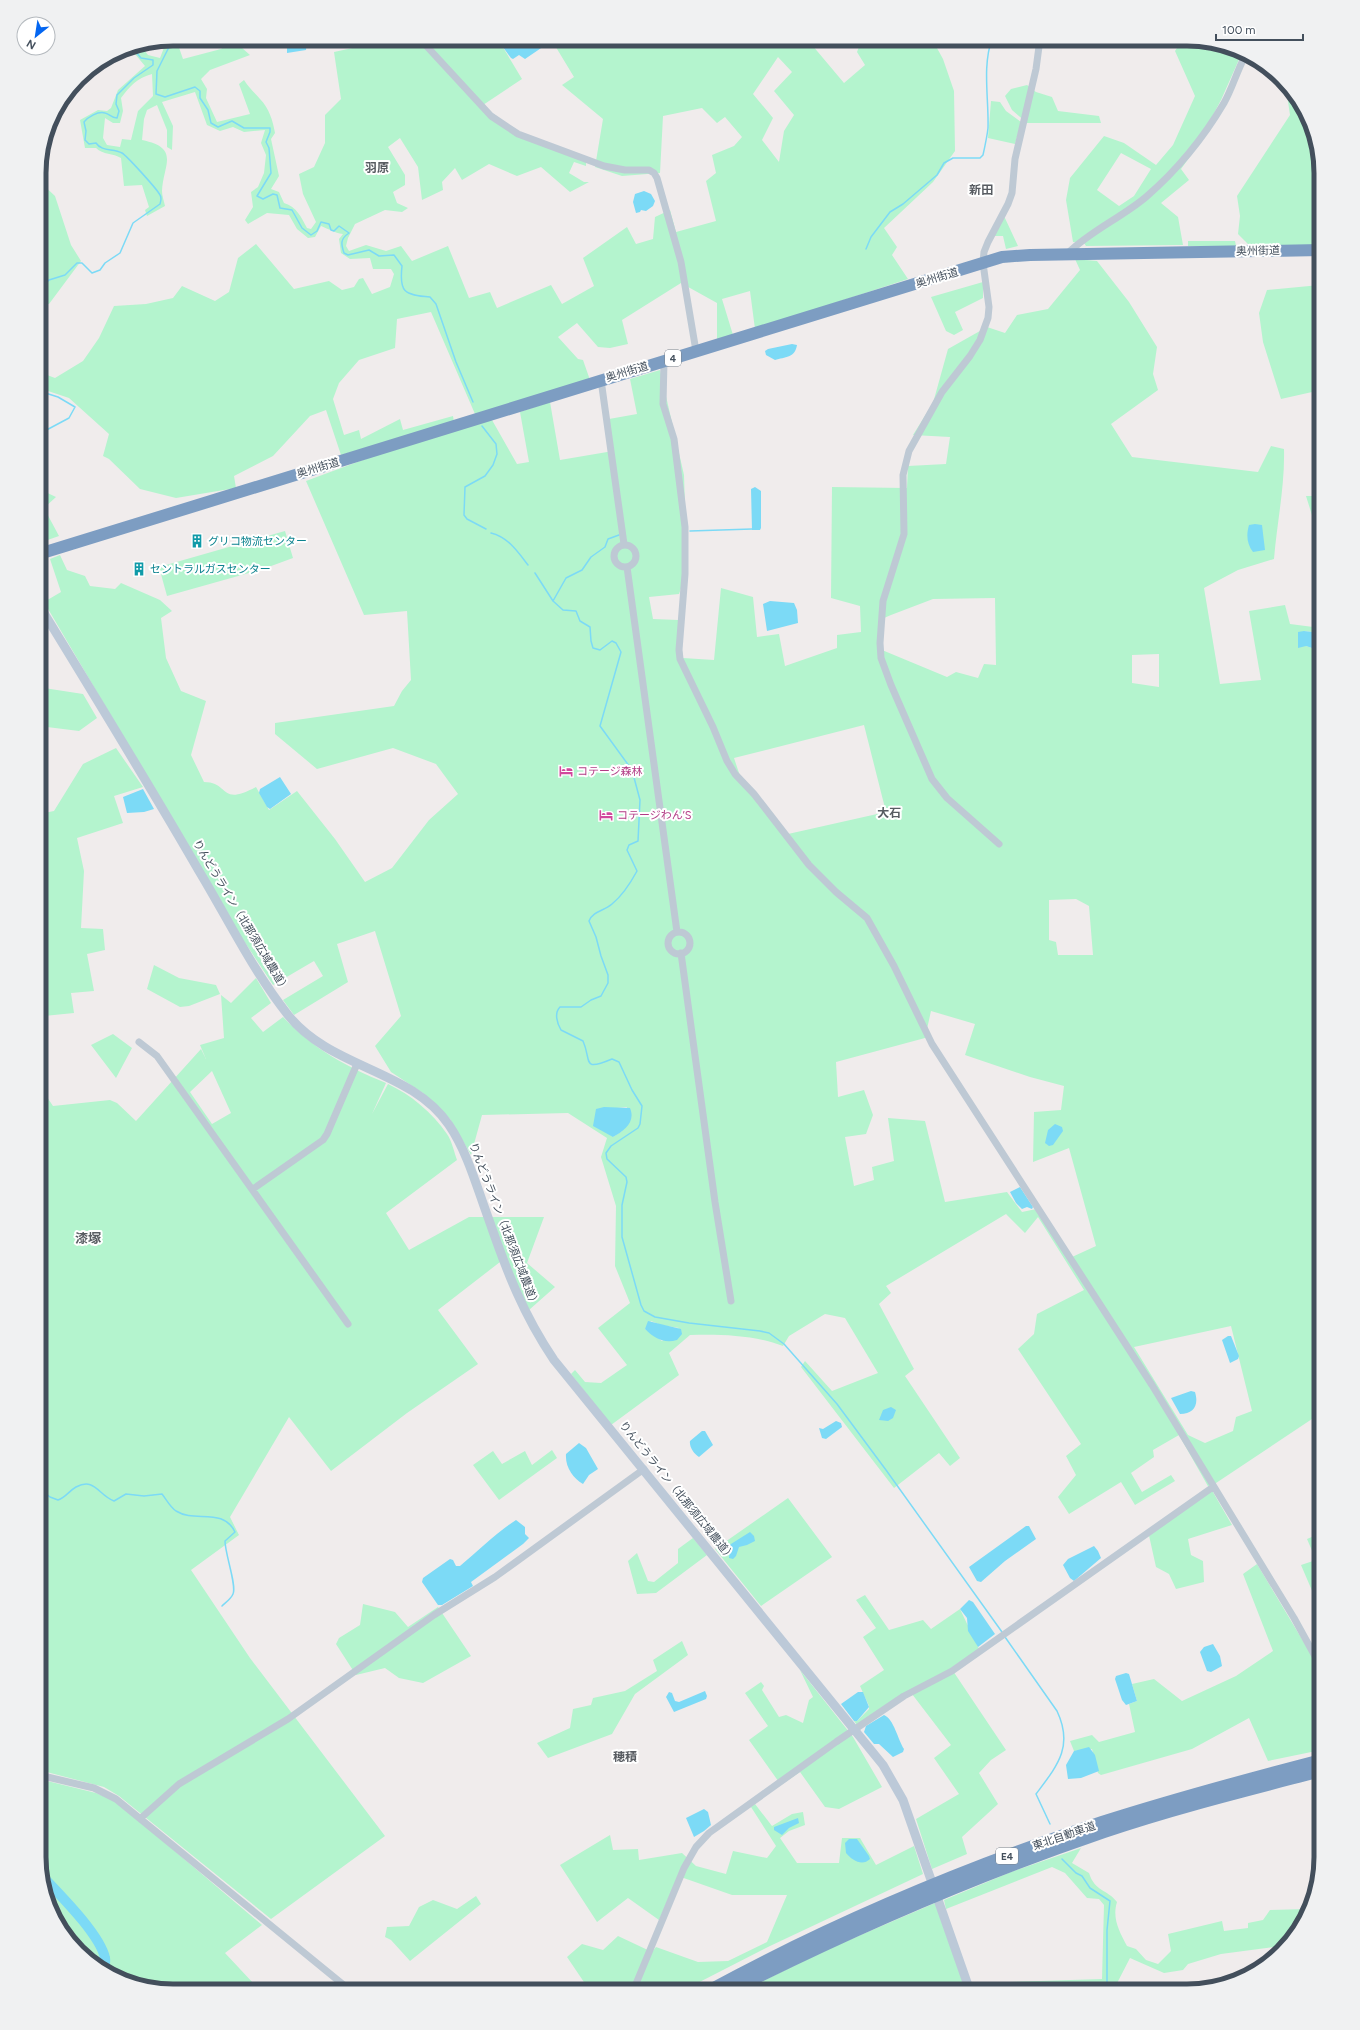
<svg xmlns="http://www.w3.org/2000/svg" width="1360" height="2030" font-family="Figtree,'Noto Sans JP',sans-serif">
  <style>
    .green { fill: #b4f4ce; fill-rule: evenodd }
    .water { fill: #7cdaf6 }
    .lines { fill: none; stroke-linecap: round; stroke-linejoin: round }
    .stream { stroke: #7cdaf6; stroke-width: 1.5 }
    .river { stroke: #7cdaf6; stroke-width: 10 }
    .street { stroke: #bec9d4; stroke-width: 7 }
    .secondary { stroke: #bcc9d8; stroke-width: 9 }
    .highway { stroke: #7d9dc2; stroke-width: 12 }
    .labels { text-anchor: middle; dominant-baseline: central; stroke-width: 4; stroke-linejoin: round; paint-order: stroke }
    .shield { fill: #fff; stroke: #7b848d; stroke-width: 1 }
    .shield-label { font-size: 10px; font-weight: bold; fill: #434f5c }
    .street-label { font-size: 11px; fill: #434f5c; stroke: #fff }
    .culture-label { font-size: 11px; fill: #0d838f; stroke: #fff; text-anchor: start }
    .hotel-label { font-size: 11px; fill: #b23c85; stroke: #fff; text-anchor: start }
    .neighbourhood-label { font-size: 12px; font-weight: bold; fill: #585c62; stroke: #fff }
    .quarter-label { font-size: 13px; font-weight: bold; fill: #585c62; stroke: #fff }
    .rim { fill: none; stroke: #434f5c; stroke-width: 5 }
  </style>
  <rect width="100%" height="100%" fill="#f0ecec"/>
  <!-- green -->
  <path class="green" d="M176 39 183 59 221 49 233 40 250 55 210 70 201 79 207 89 206 98 217 122 250 114 239 84 244 80C249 88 254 92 260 99 269 108 273 121 275 133L271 139 279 176 271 189 279 192 284 203C297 207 301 217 307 228L311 229 316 222 303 194 299 174 314 167 325 143V115L341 99 334 52 371 44 374 39H498L522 79 483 105 517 135 586 162V166L574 162 569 173 584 182H589L570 192 541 167 517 176 489 164 462 180 455 168 442 182 443 190 422 200 418 167 400 138 388 147 405 175V185L393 192 397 203 408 208 402 212 385 210 355 224 348 238 346 246 349 251 366 245 386 251 401 246 412 261 448 246 469 298 490 292 497 308 551 285 562 304 594 286 583 258 627 227 636 244 653 239 655 217 670 210 676 232 716 221 706 181 716 173 712 155 734 146 742 137 725 117 717 123 702 108 663 116 660 173 622 176 595 167 603 119 562 85 574 77 551 39H807L844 83 865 65 857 52 862 39H932L943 59 954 91 955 151 933 182 884 228 897 247 892 255 908 279 755 329 750 291 722 299 733 335 717 339V303L681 283 622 320 628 344 610 348 598 347 577 323 558 337 578 359 583 360 590 380 475 414 431 312 397 319 395 348 359 360 339 383 333 399 344 435 359 430 361 439 400 419 403 430 453 416 454 422 341 455 326 410 310 416 273 456 234 476 236 488 176 498 140 489 109 459 103 456 109 434 69 398 39 388V372L55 378 83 361 99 338 114 306 146 304 173 298 182 286 215 301 229 292 238 258 256 244 294 289 329 281 342 290 354 287 359 279 363 278 372 294 390 287 394 274 391 269H373L370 258 350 259 341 253 339 239 343 234C334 233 329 229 321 226L315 237 308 238 297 229 289 215 267 213 248 224 245 220 253 207 251 192 258 187 264 173 266 155 261 143 265 130 244 132 233 127 220 131 207 125 195 92 162 102 173 126 172 150 167 147V130L157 105 147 110 144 119 142 140C181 148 163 165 162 191 162 196 164 201 165 206L147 216 145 210 149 207 142 185 124 186 121 158C113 153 103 155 96 148H85L80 120 98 110 107 111 111 108 118 90 145 66 130 48 140 45 148 55 160 58 167 40ZM778 57 792 72 774 91 794 115 784 131 779 162 762 140 773 118 753 94ZM152 74 153 96 138 111 131 140 122 139 120 147 107 145 103 138 105 118 113 123H120L123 111 121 98C130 86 137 78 152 74Z
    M1183 39H1196L1241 55 1221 100 1194 151 1181 169 1189 180 1161 203 1178 217 1183 245 1086 246 1084 243 1073 242 1066 200 1070 178 1104 136 1124 143 1156 165 1173 145 1195 96 1175 51ZM1121 153 1151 169 1134 196 1119 206 1097 190Z
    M1027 85 1036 92 1052 97 1058 111 1099 116 1101 123H1027L1012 110 1005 96 1011 89Z
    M1286 88 1303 106 1321 173V245L1250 246 1238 234 1240 216 1237 196 1290 115Z
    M991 101 1000 102 1006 111 1021 122 1015 144 988 138Z
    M39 181 55 196 71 245 81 261 49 304H39Z
    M1004 216 1018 246 1006 249 1003 236H994Z
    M1188 241H1235L1236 246H1188Z
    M1075 259 1097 261 1129 302 1157 347 1153 374 1158 390 1111 424 1132 457 1258 472 1271 446 1284 449C1285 486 1277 522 1274 559L1238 570 1204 588 1220 684 1261 680 1249 611 1285 605 1290 624 1321 628V633L1304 631 1306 646 1321 651V1413L1210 1487 1232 1525 1188 1539 1191 1555 1203 1561 1204 1582 1176 1589 1169 1574 1156 1567 1148 1531 1209 1488 1179 1435 1153 1450 1154 1457 1131 1473 1142 1492 1171 1475 1175 1481 1135 1505 1121 1482 1069 1514 1058 1497 1076 1475 1066 1456 1081 1444 1018 1349 1034 1334 1037 1314 1084 1290 1038 1217 1025 1233 1006 1214 886 1286 891 1293 879 1304 914 1369 905 1376 960 1458 950 1466 939 1453 894 1488 801 1367 805 1361 832 1391 878 1373 845 1318 825 1314 789 1336 783 1346C755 1335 720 1334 690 1335L669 1353 679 1375 611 1425 571 1374 575 1370 585 1382 601 1383 627 1365 598 1328 630 1303 615 1266 616 1206 601 1157 607 1138 568 1113 482 1115 471 1155 450 1119 423 1093 391 1072 375 1046 401 1016 375 931 337 944 348 982 294 1015 283 1000 323 976 314 961 273 985 238 932 44 602 61 592 50 559 60 555 67 570 85 576 90 586 115 589 121 583 160 600 172 611 161 618 166 658 181 691 206 701 191 755 204 782C230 782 219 807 256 787L269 810 297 791 335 839 365 882 392 868 429 820 458 794 436 764 393 748 317 769 275 734V723L394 706 402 691 411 680 407 611 364 615 306 481C367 458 429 436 492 420L517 464 529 462 520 412 550 402 560 460 613 451 609 419 637 414 630 379 660 370 684 475 687 572 679 594 649 597 653 619 678 620 683 658 714 660 721 588 753 597 757 637 779 634 785 666 837 648V635L861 632 860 606 831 598 832 487 907 488 908 466 946 464 950 437 913 435 933 403 948 349 987 327 1005 333 1017 315 1048 309 1080 270ZM995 598 996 665 984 664 978 678 956 672 947 677 882 650 884 618 891 615 933 599ZM1159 654V687L1132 683V655ZM864 725 886 812 788 834 740 776 734 758ZM1076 899 1089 906 1093 955H1058L1056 942 1049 940V900ZM931 1011 975 1024 965 1055 1030 1077 1064 1086 1061 1110 1034 1112 1033 1162 1069 1148 1096 1246 1072 1257 1041 1208 1022 1212 1007 1192 945 1202 925 1121 888 1118 894 1161 872 1167 874 1180 854 1186 845 1137 866 1134 873 1115 864 1090 838 1097 836 1062 925 1038ZM627 1107 622 1131 613 1137 617 1108ZM651 1321 661 1325 679 1328 662 1341 645 1329ZM1231 1326 1252 1411 1236 1417 1233 1431 1205 1443 1188 1435 1134 1347Z
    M1321 280V390L1281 399 1263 342 1259 313 1267 290 1320 285Z
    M983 282V298L955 312 963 330 954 335 946 331 931 297Z
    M39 489 56 497 44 508 59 536 39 543Z
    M1306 496H1321V544Z
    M285 531 293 558 263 569 167 596 159 567Z
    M44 688 83 694 97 718 79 731 39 726V705Z
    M116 748 143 787 114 796 123 823 77 838 84 871 81 928 103 929 105 950 87 954 94 991 71 993 74 1013 44 1016 39 1008V814L54 811 83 764Z
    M154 965 179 978 216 985 220 994 189 1006 180 1007 147 989Z
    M256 978 271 1003 251 1018 263 1032 283 1017C315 1050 345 1066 386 1083L372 1114 388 1084C411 1095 432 1112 447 1134 452 1141 454 1152 457 1160L386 1213 409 1250 469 1217H544L527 1263 555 1287 529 1310 500 1262 438 1310 478 1364 407 1413 331 1471 289 1417 230 1517 239 1535 191 1570 250 1658 385 1836 271 1919 119 1796 104 1787 39 1770V1192L45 1164 39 1162V1085L53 1106 110 1100 117 1103 136 1121 201 1049 206 1059 200 1045 224 1038 221 995 231 1003ZM212 1071 231 1113 212 1124 190 1092Z
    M113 1034 132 1048 116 1078 91 1045Z
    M552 1450 557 1458 499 1500 473 1465 493 1451 502 1464 525 1451 532 1465Z
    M788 1498 832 1557 761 1606 715 1549Z
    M1321 1533V1607H1319L1301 1565 1316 1560 1307 1539Z
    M693 1538 707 1555 656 1593 637 1594 628 1561 637 1553 648 1581 654 1582 678 1563V1549Z
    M1257 1564 1321 1671V1750L1268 1761 1249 1718 1192 1749 1101 1775 1098 1773 1092 1749 1074 1751 1070 1741 1092 1735 1099 1742 1135 1732 1129 1704 1137 1701 1132 1684 1154 1679 1182 1701 1236 1676 1273 1651 1243 1574Z
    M865 1595 889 1630 923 1620 931 1629 960 1609 979 1649 951 1668 1006 1750 991 1760 979 1773 998 1804 962 1837 967 1854 932 1869 916 1819 959 1794 934 1758 951 1745 912 1694 860 1729 854 1721H857L869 1709V1706L860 1686 884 1670 863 1637 876 1628 856 1600Z
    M363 1604 395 1612 408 1627 438 1607 471 1656 423 1683 399 1678 385 1668 356 1675 336 1644 339 1638 360 1625Z
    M682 1641 688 1655 635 1694 612 1734 548 1758 537 1743 570 1728 573 1709 591 1705 593 1698 625 1691 657 1671 653 1660Z
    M800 1670 853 1737 882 1787 839 1809 825 1807 800 1772 781 1785 749 1740 768 1726 745 1693 761 1682 764 1686 762 1690 779 1717 786 1715 803 1723 809 1700 813 1697Z
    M39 1779 96 1793 117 1802 262 1925 225 1953 254 1984 274 1987 281 1991H164L106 1973 57 1924 39 1857Z
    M755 1804 772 1826 792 1814 803 1812 805 1825 789 1831 780 1838 797 1863H839L842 1838H860L876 1865 914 1846 923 1874 770 1946 682 1991H621L619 1987 609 1991H590L567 1957 582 1944 603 1950 618 1936 652 1952 656 1947 698 1962 728 1961 767 1942 787 1895H732L678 1876 659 1920 628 1898 597 1922 560 1865 610 1835 613 1850 638 1849 639 1860 682 1853 696 1866 726 1874 733 1851 767 1858 776 1846 751 1807Z
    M1081 1848 1072 1863 1089 1873C1095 1892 1107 1889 1117 1902 1112 1918 1119 1931 1127 1946L1136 1949 1146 1960 1158 1964 1171 1951 1168 1934 1222 1921 1224 1931 1248 1928V1923L1263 1920 1270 1910 1307 1909 1303 1924 1281 1946 1221 1954 1188 1964 1183 1970 1164 1973 1130 1958 1113 1991H981L979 1983 1102 1979 1104 1905 1099 1899 1087 1898 1065 1873 1052 1867 946 1909 944 1900 1011 1872Z
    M476 1896 481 1904 410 1961 391 1940 385 1937 387 1927 409 1926 419 1907 433 1900 457 1909Z
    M935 1903 966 1991H743L826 1950Z"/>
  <!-- water -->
  <path class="water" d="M287 39H307L306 50 287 53Z
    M503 39H548L550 42 525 59 519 55 513 59 511 58 500 43Z
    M644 191 651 194 655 201 653 206 646 211 641 210 640 212 636 213 633 202 635 194Z
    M792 344 797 345C795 358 785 357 775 360L766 355 765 351 768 349Z
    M755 487 761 491V528L760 530H752L751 489Z
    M1255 524 1262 525 1265 550 1253 552C1247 544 1246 535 1249 525Z
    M770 601 794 603 797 610 798 623 767 631 763 604Z
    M1304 631 1321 633V651L1306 646 1298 648V632Z
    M280 777 291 794 270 809 267 807 259 793 260 789Z
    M143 789 154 809 144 812 127 813 123 797Z
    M604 1107 630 1108C636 1122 624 1131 613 1137L593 1126 596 1109Z
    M1055 1124 1062 1127 1063 1131 1053 1145 1049 1146 1045 1143 1048 1130Z
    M1020 1187 1033 1207 1032 1209 1027 1207 1022 1209 1016 1203 1010 1192Z
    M648 1321 681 1329 682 1334 677 1340C664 1344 654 1338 645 1329Z
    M1228 1336H1231L1239 1356 1238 1359 1230 1363 1222 1340Z
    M1191 1391 1195 1392C1199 1405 1194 1414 1180 1414L1171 1398Z
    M891 1407 896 1410 893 1418 888 1421 879 1420 883 1410Z
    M836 1421 841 1423 842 1427 826 1439 822 1438 819 1428 823 1429Z
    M702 1431H705L713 1445 699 1457C694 1454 689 1447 690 1441Z
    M579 1443 586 1448 598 1469 589 1475 583 1484C573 1478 565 1467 566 1454Z
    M516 1520 525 1527V1534L529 1538 523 1544 471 1582 473 1586 442 1605H438L422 1582 423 1578 450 1559 453 1560 456 1566H460C478 1551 497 1532 516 1520Z
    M1026 1526H1029L1036 1539 1005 1561 981 1582 977 1581 969 1567Z
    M750 1532 754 1536 755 1541 747 1545 739 1547 736 1556 733 1559 729 1558 730 1549H723Z
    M1094 1546 1098 1551 1101 1558 1074 1581 1070 1578 1063 1565 1068 1559Z
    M969 1600 973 1602 995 1634 978 1647 968 1631 967 1618 960 1609Z
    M1213 1644 1220 1656 1222 1666 1211 1672 1207 1671 1200 1652 1204 1647Z
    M1126 1673 1129 1674 1137 1701 1126 1705 1122 1700 1115 1679 1116 1676Z
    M705 1691 707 1696 706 1699 674 1712 666 1697 669 1692 672 1693 675 1701 679 1702Z
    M858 1692H863L869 1707 857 1721H854L841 1704Z
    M884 1715C894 1719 898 1740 904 1749L903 1752 893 1757 879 1744H874L864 1732 866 1726Z
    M1089 1747 1095 1755 1099 1771 1081 1778 1068 1779 1066 1765 1074 1751Z
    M704 1809 708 1812 711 1825 704 1831 694 1837 686 1818Z
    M798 1818 799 1823 789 1828 782 1835 774 1830V1827Z
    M849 1839H857L869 1856 870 1859C862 1867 852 1860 846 1853L845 1843Z"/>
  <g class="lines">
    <!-- stream -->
    <path class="stream" d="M173 39 157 71 156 94 165 97 195 87 200 91V98L208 110 211 123 218 127 232 121 244 128H270V132L266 142 269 148 271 173 257 196 263 199 273 194 277 195 280 208 292 210 302 228 311 235 317 231 321 222 329 224 331 230 334 231 339 226 349 233C340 239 341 244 344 253L348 255 369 250 379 256 394 255 402 266C399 292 404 295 430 297L436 304 456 362 473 402
      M866 249 871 237 890 212 903 204 937 175 944 163 953 158H980L983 155C985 146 987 137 988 128 989 100 982 66 992 39
      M39 290 49 280 65 275 77 263H82L92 273 100 270 105 263 120 253 133 223 160 204C161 200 162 198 160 195 157 189 127 156 122 153 113 148 102 152 96 143L89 144 85 140 86 131 84 122C88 117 98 111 105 113 110 114 111 118 117 118L119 111 116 104 117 95 134 78 153 65V60L141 58 136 52 135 46
      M482 426 496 444 497 454 493 465 485 476 465 487 464 515 467 519 486 529
      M39 434 69 418 75 407 58 397 39 391
      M690 531 752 529
      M491 533C508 537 518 552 528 565
      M619 535 608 539 605 547 591 557 582 570 566 578 553 601 563 610 576 611 580 621 590 627 591 641 593 648 600 650 612 641 616 643 621 652 600 726 632 770 640 800 638 841 629 845 627 850 637 871C630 884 623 895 612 904 604 911 593 911 589 921L596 937 601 956 608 975V983L601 996 591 1000 581 1007H560C554 1013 557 1023 561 1030L583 1041C592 1061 581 1072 612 1059L619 1062 632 1090 642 1106 640 1124 638 1128 611 1146 606 1153 607 1159 626 1177 627 1182 622 1205V1237L641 1305 644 1311 655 1317 689 1323 760 1331 769 1333 784 1344 837 1404 886 1470 1002 1632
      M535 573 553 601
      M39 1488 50 1497 58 1500C66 1497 69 1491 76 1487 95 1477 98 1495 114 1501L126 1494 144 1496 162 1494C166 1499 170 1507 176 1511 195 1523 223 1507 235 1532L225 1541C225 1554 237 1586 233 1594 231 1599 225 1603 222 1606
      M1005 1637 1057 1711C1074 1747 1057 1766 1036 1794L1050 1824
      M1062 1859 1076 1873 1082 1876 1090 1888 1110 1901 1107 1930V1991"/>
    <!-- river -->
    <path class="river" d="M45 1879C62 1897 100 1935 105 1958 106 1962 104 1967 104 1971"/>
    <!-- street -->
    <path class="street" d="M420 39 491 116 518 134 604 166 625 170H649L654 173 657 178 681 262 696 351
      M1067 254C1090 231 1121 218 1146 197 1176 171 1204 137 1224 103 1232 89 1237 71 1245 56
      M664 361 663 404 674 439 685 527V574L679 650 680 659 713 727 727 761 735 774 754 794 809 865 836 892 867 918 894 966 932 1044 1152 1385 1294 1618 1321 1667
      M601 380 624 544
      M614 556a11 11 0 1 1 22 0a11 11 0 1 1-22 0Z
      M627 567 677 932
      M999 844 947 798 932 779 891 685 881 658 880 643 883 601 904 534 903 475 909 451 942 392 970 356 980 340 988 318 989 307 983 263 984 252 988 242 1008 204 1012 193 1015 159 1036 69 1040 39
      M668 943a11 11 0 1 1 22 0a11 11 0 1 1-22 0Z
      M681 953 715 1202 731 1301
      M139 1042 157 1056 348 1324
      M253 1189 323 1140 327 1134 357 1064
      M39 1775 94 1788 116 1799 351 1991
      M141 1818 179 1784 288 1719 434 1615 495 1577 644 1469
      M633 1991 684 1868 696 1847 709 1833 836 1742 904 1696 952 1671 1213 1487"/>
    <!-- secondary -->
    <path class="secondary" d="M39 605C93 693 147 781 199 871 228 919 253 971 288 1015 331 1069 411 1069 449 1125 468 1153 477 1188 489 1220 507 1272 523 1314 554 1360L883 1765 903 1800 970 1991"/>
    <!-- highway -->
    <path class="highway" d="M39 554 1002 257 1030 255 1321 250
      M708 1991C833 1923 967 1867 1102 1822 1174 1799 1248 1779 1321 1760
      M730 1991C851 1930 975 1876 1104 1832 1175 1808 1248 1790 1321 1771"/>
  </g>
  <!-- icons -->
  <defs>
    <g id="building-bare" transform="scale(1.08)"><path d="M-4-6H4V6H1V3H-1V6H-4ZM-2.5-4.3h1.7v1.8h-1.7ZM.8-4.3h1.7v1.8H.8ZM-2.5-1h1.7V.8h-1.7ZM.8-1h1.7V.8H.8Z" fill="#0f9aa8" stroke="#fff" stroke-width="2.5" paint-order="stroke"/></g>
    <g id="hotel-bare" transform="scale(1.08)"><path d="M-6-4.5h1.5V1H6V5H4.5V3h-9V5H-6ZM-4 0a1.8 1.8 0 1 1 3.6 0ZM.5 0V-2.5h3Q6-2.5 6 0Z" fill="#d1479c" stroke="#fff" stroke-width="2.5" paint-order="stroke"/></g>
  </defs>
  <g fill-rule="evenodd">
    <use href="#building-bare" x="197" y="541"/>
    <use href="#building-bare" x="139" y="569"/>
    <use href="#hotel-bare" x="566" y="771"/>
    <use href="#hotel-bare" x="606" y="815"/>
  </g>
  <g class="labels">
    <!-- shield labels -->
    <g class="shield">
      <rect x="665" y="350" width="16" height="16" rx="3"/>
      <rect x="996" y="1848" width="22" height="16" rx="3"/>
    </g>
    <g class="shield-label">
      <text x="673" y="358">4</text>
      <text x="1007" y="1856">E4</text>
    </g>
    <!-- street labels -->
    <g class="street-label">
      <text transform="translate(1258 251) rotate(-1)">奥州街道</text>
      <text transform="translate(937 278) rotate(-17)">奥州街道</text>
      <text transform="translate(627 372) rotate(-17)">奥州街道</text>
      <text transform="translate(318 468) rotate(-17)">奥州街道</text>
      <text transform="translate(241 916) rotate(59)">りんどうライン（北那須広域農道）</text>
      <text transform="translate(504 1225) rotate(69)">りんどうライン（北那須広域農道）</text>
      <text transform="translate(677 1491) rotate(51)">りんどうライン（北那須広域農道）</text>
      <text transform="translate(1064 1836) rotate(-19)">東北自動車道</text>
    </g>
    <!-- culture labels -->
    <g class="culture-label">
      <text x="208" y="541">グリコ物流センター</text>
      <text x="150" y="569">セントラルガスセンター</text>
    </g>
    <!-- hotel labels -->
    <g class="hotel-label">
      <text x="577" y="771">コテージ森林</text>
      <text x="617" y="815">コテージわん’S</text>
    </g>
    <!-- neighbourhood labels -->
    <g class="neighbourhood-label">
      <text x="377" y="168">羽原</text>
      <text x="981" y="190">新田</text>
      <text x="889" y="813">大石</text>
      <text x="625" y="1757">穂積</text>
    </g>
    <!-- quarter labels -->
    <g class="quarter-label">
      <text x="88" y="1238">漆塚</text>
    </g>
  </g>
  <!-- crop -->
  <path d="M0 0H1360V2030H0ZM173 46H1187A127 127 0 0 1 1314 173V1857A127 127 0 0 1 1187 1984H173A127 127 0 0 1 46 1857V173A127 127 0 0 1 173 46Z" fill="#f0f1f2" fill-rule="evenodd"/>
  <path class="rim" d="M173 46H1187A127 127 0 0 1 1314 173V1857A127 127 0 0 1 1187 1984H173A127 127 0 0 1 46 1857V173A127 127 0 0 1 173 46Z"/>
  <!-- north arrow -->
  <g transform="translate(36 36) rotate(210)"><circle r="19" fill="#ffffff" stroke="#b4b9be"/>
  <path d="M0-3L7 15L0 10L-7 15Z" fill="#0466f1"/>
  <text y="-6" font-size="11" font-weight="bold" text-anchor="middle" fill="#434f5c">N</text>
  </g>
  <!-- scale -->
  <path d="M1216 34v6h87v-6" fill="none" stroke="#434f5c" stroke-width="2"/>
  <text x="1222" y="34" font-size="12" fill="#434f5c" stroke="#ffffff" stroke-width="3" paint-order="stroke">100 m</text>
</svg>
